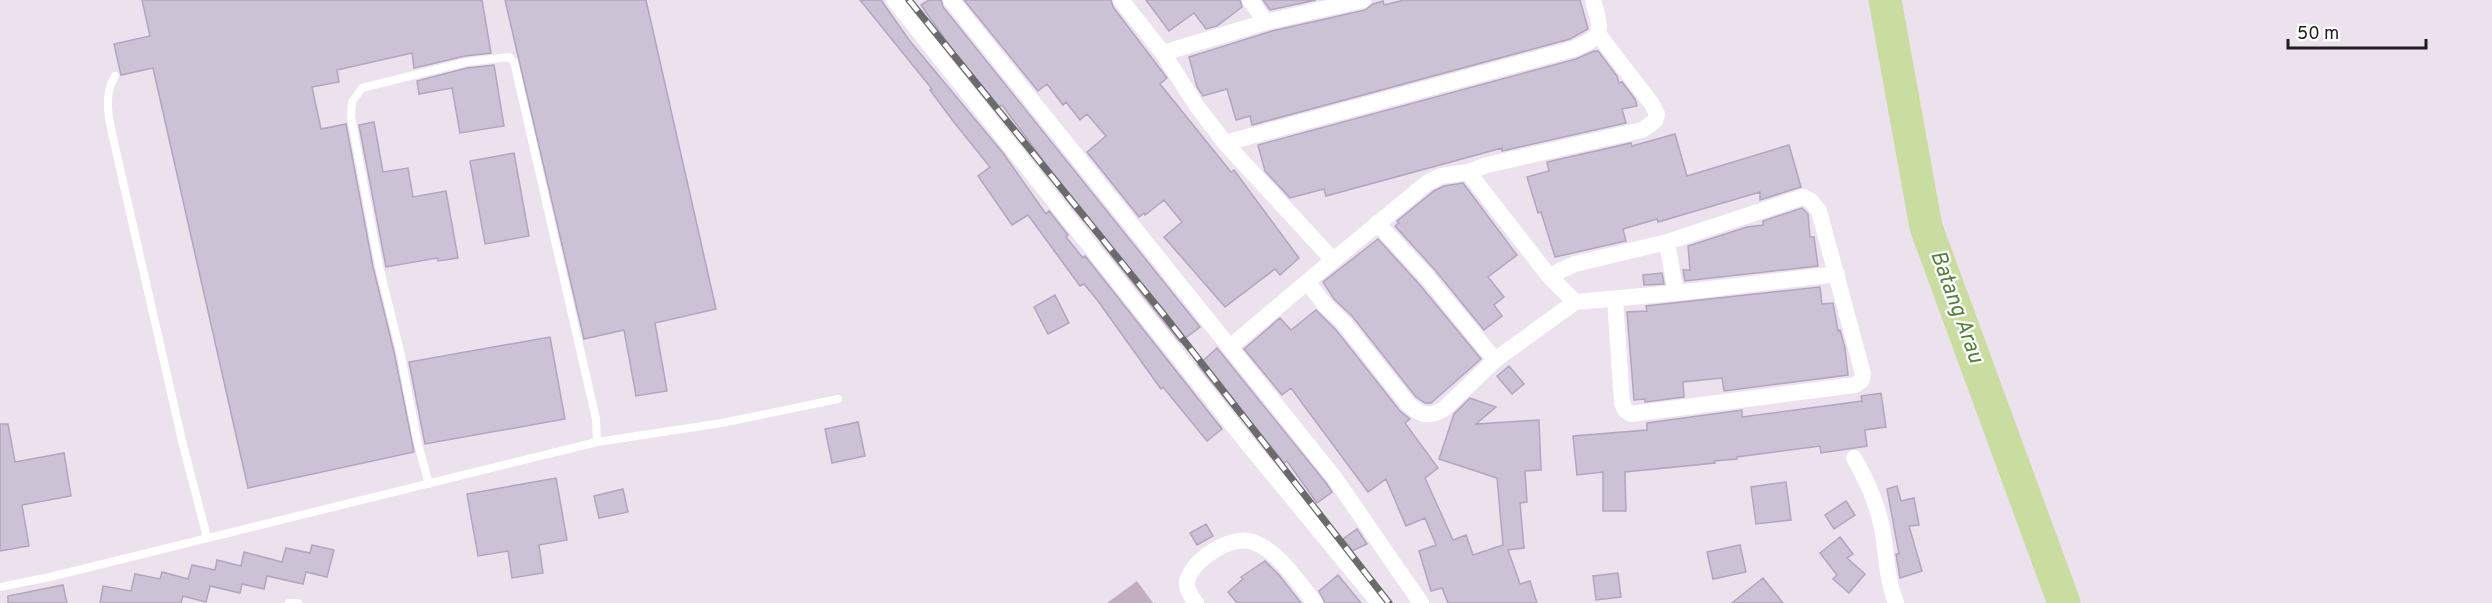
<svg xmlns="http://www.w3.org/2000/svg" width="2492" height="603" font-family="Overpass,sans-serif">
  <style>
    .construction { fill: #c3adc1 }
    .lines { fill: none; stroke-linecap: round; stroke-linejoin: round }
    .river { stroke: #cadda1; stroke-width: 33 }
    .building { fill: #ccc2d5; stroke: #b3a4c0; stroke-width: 1.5 }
    .lane { stroke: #fff; stroke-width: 8 }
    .street { stroke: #fff; stroke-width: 16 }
    .rail-casing { stroke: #6b6b6b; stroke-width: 7 }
    .rail { stroke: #fff; stroke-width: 4.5; stroke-dasharray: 14; stroke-linecap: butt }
    .labels { text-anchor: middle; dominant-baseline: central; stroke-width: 4.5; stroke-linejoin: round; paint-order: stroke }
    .water-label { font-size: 22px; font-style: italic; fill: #547f37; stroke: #fff }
  </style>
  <rect width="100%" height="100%" fill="#ebe2ee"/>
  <!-- construction -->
  <path class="construction" d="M1137 581 1153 603H1107Z"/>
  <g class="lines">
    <!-- river -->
    <path class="river" d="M1885 0 1926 227 2064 603"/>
  </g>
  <!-- building -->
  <path class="building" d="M142 0H482L491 53 465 56 414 68 412 53 337 70 339 82 312 87 321 129 346 124 373 267 394 352 414 452 248 488 153 68 121 75 114 44 150 36Z
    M505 0H646L716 309 655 323 667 391 636 396 624 330 584 339Z
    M860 0H881L909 40 1003 153 1046 214 1049 211 1068 235 1066 237 1083 258 1085 256 1222 429 1207 441 1163 387 1161 389 1098 301 1084 284 1080 286 1028 215 1012 225 978 176 990 167 953 121 930 90 932 89Z
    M929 0H941L943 7 1200 327 1180 342 1102 244 1106 241 1088 218 1084 221 1065 198 1069 195 1002 105 995 110 992 106 921 5Z
    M964 0H1111L1113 7 1167 78 1160 84 1231 172 1234 170 1299 258 1280 275 1275 269 1225 307 1164 237 1182 222 1164 200 1145 215 1144 213 1139 217 1087 152 1106 136 1087 114 1080 120 1066 102 1063 105 1047 84 1038 91Z
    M1146 0H1240L1242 7 1217 26 1206 29 1194 13 1169 31Z
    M1263 0H1316L1270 10Z
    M1404 0H1580L1588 29 1570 39 1252 125 1250 116 1236 120 1227 89 1203 96 1197 87 1189 57 1272 31 1365 10 1373 4 1383 1 1384 5Z
    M1594 51H1598L1617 76 1619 83 1622 82 1635 99 1637 106 1622 109 1626 123 1502 151V148L1326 196 1324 189 1290 198 1265 171 1258 145 1576 59Z
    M494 65 504 126 460 133 452 88 419 94 417 81 467 68Z
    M374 122 383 172 408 168 413 197 446 191 458 258 438 261 437 258 386 267 359 125Z
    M1675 134 1687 176 1789 145 1801 187 1760 200V192L1658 222 1657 219 1623 229 1626 241 1555 257 1541 212 1538 213 1527 177 1549 171 1547 162 1631 143 1632 146Z
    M514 153 529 236 485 244 470 161Z
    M1463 183 1517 255 1488 277 1504 297 1494 305 1502 316 1484 330 1435 270 1395 226 1399 223 1397 221 1434 191 1444 186Z
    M1802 208 1808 214 1810 237H1814L1818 266 1685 281 1683 270H1690L1688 246 1747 227 1763 225V221Z
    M1378 239 1419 284 1481 359 1431 403H1425L1416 397 1352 316 1334 299 1323 282Z
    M1662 273 1664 284 1644 285 1643 275Z
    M1820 287 1822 304 1833 303 1838 331 1840 330 1845 348 1848 375 1724 391 1722 378 1683 382 1684 397 1645 402V399L1634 400 1627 312 1647 311 1646 306Z
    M1055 295 1069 323 1048 334 1034 307Z
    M1316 310 1336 330 1400 411 1410 419 1405 423 1438 468 1425 478 1453 540 1466 535 1473 555 1503 545 1497 478 1439 459 1454 414 1470 398 1496 407 1476 424 1539 420 1541 470 1525 471 1527 502 1520 503 1524 548 1508 550 1520 584 1530 581 1537 603H1448L1442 588 1431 591 1419 551 1436 545 1425 518 1406 526 1386 479 1368 492 1291 388 1282 395 1244 349 1280 318 1291 330Z
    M550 337 565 419 425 444 409 362Z
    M1217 348 1326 483 1332 492 1317 503 1287 461 1284 463 1243 412 1239 416 1198 365Z
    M1509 366 1524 384 1512 394 1497 376Z
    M1881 393 1886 427 1865 430 1867 446 1821 453 1820 446 1737 457V459L1714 461 1715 463 1625 472 1626 511H1603V472L1577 475 1573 436 1647 430V423L1742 410V417L1862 401 1861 396Z
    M858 422 865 456 832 463 825 429Z
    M0 424H8L15 462 64 453 71 496 22 505 29 546 0 551Z
    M556 478 567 540 539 545 543 573 512 578 508 551 478 556 467 494Z
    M1786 482 1791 520 1756 524 1751 487Z
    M1897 486 1901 501 1914 498 1919 525 1909 526 1922 571 1900 578 1896 554H1899L1887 489Z
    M623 489 628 512 599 518 594 496Z
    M1846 501 1855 515 1834 529 1825 515Z
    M1206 524 1213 536 1197 545 1190 533Z
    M1357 529 1367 544 1352 551 1343 539Z
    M1840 537 1853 554 1847 558 1865 574 1849 593 1833 579 1837 575 1820 553Z
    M312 545 334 550 327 577 306 572 303 584 267 576 264 589 242 584 240 593 210 586 206 602 183 596 181 603H100L103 586 131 591 135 574 160 579 162 572 188 579 192 565 215 570 217 560 241 566 244 552 282 562 286 548 310 553Z
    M1740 545 1746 572 1713 579 1707 552Z
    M1265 561 1279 575 1301 603H1237L1228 592 1243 579 1241 577Z
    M1618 573 1621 597 1596 600 1593 576Z
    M1338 575 1361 603H1325L1319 591Z
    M1763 578 1783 603H1732L1753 586Z
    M63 585 67 603H8V596Z"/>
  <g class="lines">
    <!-- lane -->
    <path class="lane" d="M115 76C101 99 111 126 116 151L183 445 207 537
      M429 484 418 444 400 351 379 266 351 117 352 102 362 88 466 62 509 57 514 62 596 419 597 442
      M0 587 50 577 597 442 722 423 838 399
      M289 603H298"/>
    <!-- street -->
    <path class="street" d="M894 0 1252 449 1379 603
      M951 0 1334 477 1421 603
      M1121 0 1163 53 1196 105 1225 143 1333 260
      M1250 0 1266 22
      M1163 53 1266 22 1363 0
      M1225 143 1573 49C1606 36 1601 31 1593 0
      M1468 172 1487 165 1642 130 1655 121 1657 114 1652 104 1598 34
      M1377 223 1427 277 1495 360
      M1667 242 1676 293
      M1307 282 1427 183 1441 176 1468 172 1549 276
      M1575 302 1549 276 1575 264 1667 242 1803 197 1811 201 1819 211 1863 374 1861 381 1855 385 1631 414 1625 410 1622 403 1615 299
      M1230 347 1307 282 1326 306 1344 323 1408 404C1420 415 1429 418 1444 409L1495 360 1575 302 1676 293 1837 274
      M1854 458C1867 480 1877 503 1882 528 1887 555 1886 577 1896 603
      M1196 603C1192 597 1186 590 1187 582 1191 560 1232 534 1253 542 1279 551 1298 583 1315 603"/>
    <!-- rail casing -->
    <g class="rail-casing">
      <path id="rail" d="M909 0 1164 315 1389 603"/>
    </g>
    <!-- rail -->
    <use href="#rail" class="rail"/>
  </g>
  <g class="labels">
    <!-- water labels -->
    <g class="water-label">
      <text transform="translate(1956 307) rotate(70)">Batang Arau</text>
    </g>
  </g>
  <!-- scale -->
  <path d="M2288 39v9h138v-9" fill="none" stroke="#1d1d1d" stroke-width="3"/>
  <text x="2297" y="39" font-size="18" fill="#1d1d1d" stroke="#ffffff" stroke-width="4.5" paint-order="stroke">50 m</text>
</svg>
